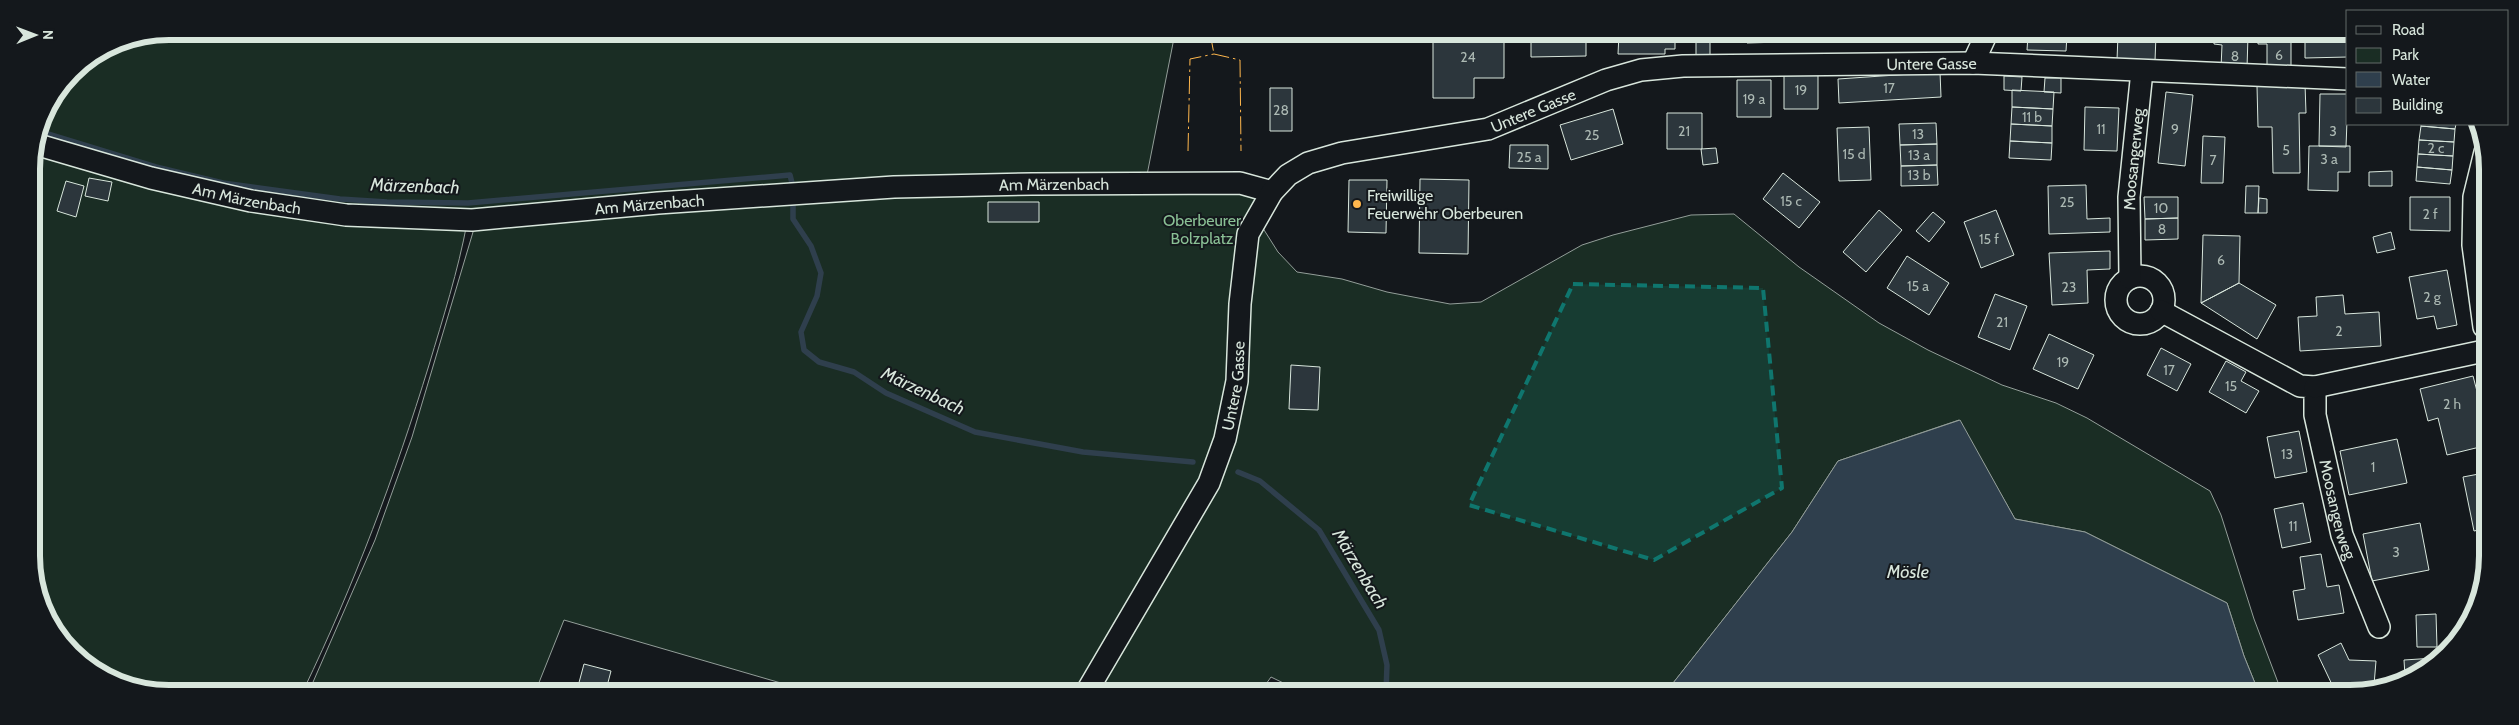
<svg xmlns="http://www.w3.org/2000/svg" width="2519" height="725" font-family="Cabin,sans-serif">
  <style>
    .green { fill: #1a2d24; stroke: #939e99 }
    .water { fill: #2f3f4d; stroke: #939e99 }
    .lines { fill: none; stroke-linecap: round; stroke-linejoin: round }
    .stream { stroke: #2f3f4d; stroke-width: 5.5 }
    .building { fill: #2c363c; stroke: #d8e6dc }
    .minor-casing { stroke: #d8e6dc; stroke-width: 24 }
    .minor { stroke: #14181c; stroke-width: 21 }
    .power { stroke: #ffb74d; stroke-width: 1; stroke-dasharray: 18 4 2.5 4; stroke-linecap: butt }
    .marked { fill: #0f766e; fill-opacity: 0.2; stroke: #0f766e; stroke-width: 4; stroke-dasharray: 10 6; stroke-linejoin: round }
    .poi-dot { fill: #ffb74d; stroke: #14181c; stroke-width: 2 }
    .labels { text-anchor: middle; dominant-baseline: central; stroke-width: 4; stroke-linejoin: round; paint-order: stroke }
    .number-label { font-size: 14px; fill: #adbab4 }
    .street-label { font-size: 16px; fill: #d8e6dc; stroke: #14181c }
    .poi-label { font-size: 16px; fill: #d8e6dc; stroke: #14181c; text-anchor: start }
    .park-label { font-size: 16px; fill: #8ac095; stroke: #14181c }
    .water-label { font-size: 18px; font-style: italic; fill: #d8e6dc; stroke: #14181c }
    .rim { fill: none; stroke: #d8e6dc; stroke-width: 6 }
  </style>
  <rect width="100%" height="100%" fill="#14181c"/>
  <!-- green -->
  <path class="green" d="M169 31 1175 33 1146 180 471 216 254 198 36 141 42 116 72 71 117 42Z
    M35 147 150 180 467 223C458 271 443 318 429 365 395 476 354 585 304 689H134L71 653 34 583 32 160Z
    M939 190 1266 194 1234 380 1206 477 1080 691 805 690 564 620 536 690 310 689 375 540 412 437 476 222Z
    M1734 214 1799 267 1879 323 1928 350 2002 385 2056 403 2087 418 2210 491 2221 515 2254 619 2282 693H2259L2244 656 2227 603 2085 532 2015 519 1959 420 1838 461 1792 532 1666 692 1300 691 1271 677 1261 691H1094L1216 485 1259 222 1278 252 1297 272 1342 279 1387 292 1450 304 1481 302 1582 245 1613 235 1691 215Z"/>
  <!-- water -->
  <path class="water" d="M1960 420 2015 519 2085 532 2227 603 2244 656 2259 693 1666 692 1792 532 1838 461Z"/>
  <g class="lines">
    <!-- stream -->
    <path class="stream" d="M38 131 156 167 223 183 340 199 387 202 468 203 790 175 792 183
      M793 203V219L811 246 821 273 817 296 801 332 804 350 819 362 854 372 886 393 975 432 1083 452 1193 462
      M1238 472 1260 481 1319 530 1379 630 1387 665 1386 692"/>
  </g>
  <!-- building -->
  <path class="building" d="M1421 34H1504V78H1474V98H1433V36H1421Z
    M1531 34H1586V56L1531 57Z
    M1619 34H1675V49H1665V54H1618Z
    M1696 34H1710V55H1696Z
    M1747 35H1781V42L1747 43Z
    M2028 35H2067L2066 51 2027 50Z
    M2118 35H2156L2155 61 2117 60Z
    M2214 36H2248L2247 68H2221L2222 45 2214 44Z
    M2258 36H2291V67H2267V44H2258Z
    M2305 36H2348V57L2305 58Z
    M1784 72H1818V109H1784Z
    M1940 72 1941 97 1839 103 1838 79Z
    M2004 76 2022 77 2021 91 2004 90Z
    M2045 78H2061V93L2044 92Z
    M1737 80H1771V117H1737Z
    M2305 84 2306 113H2299L2300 173H2273L2272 127H2258L2257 86Z
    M1270 88H1292V131H1270Z
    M2012 90 2054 92 2053 109 2012 107Z
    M2166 92 2193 95 2185 166 2158 163Z
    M2320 94H2348L2346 147 2319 146Z
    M2012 107 2053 109 2052 126 2011 124Z
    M2085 107 2119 108 2117 151 2084 150Z
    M1613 109 1623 144 1571 160 1560 125Z
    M1667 113H1702V149H1667Z
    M1936 123 1937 144 1900 145 1899 124Z
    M2011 124 2052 126V143L2010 141Z
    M2421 124H2456L2455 129 2421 126Z
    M2421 126 2455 129 2454 142 2419 140Z
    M1869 127 1871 180 1839 181 1837 128Z
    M2203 136 2225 137 2223 183H2201Z
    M2419 140 2454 142 2453 156 2418 154Z
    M2010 141 2052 143 2051 160 2009 158Z
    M1937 144V165L1901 166 1900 145Z
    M1510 145H1548V169L1509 168Z
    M2309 146H2350V172H2338V191L2308 190Z
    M1716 148 1718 163 1703 165 1701 149Z
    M2418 154 2453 156 2452 170 2417 167Z
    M1937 165 1938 185 1901 186V166Z
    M2417 167 2452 170 2450 184 2416 181Z
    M2392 171V186H2369V172Z
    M1783 173 1820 202 1799 228 1763 199Z
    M89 178 112 182 108 201 85 196Z
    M1420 179 1469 180 1468 254 1419 253Z
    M1349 180H1387L1386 233 1348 232Z
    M66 181 84 186 76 217 57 211Z
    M2086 185 2087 219 2110 218V232L2049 234 2048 186Z
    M2246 186H2259L2258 213H2245Z
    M2144 197H2178V218L2145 219Z
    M2410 197H2450V231L2410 230Z
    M2259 198 2267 199V213H2258Z
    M988 202H1039V222H988Z
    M1879 210 1902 230 1866 272 1843 252Z
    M1996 210 2014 255 1981 268 1964 222Z
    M1933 212 1945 222 1929 242 1916 231Z
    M2178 218V239L2145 240V219Z
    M2391 232 2395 249 2377 253 2373 237Z
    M2203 235 2240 236 2239 283 2201 303Z
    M2110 251V269L2087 270 2088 303 2052 305 2049 253Z
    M1907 256 1949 283 1929 315 1887 288Z
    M2447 270 2457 325 2437 329 2434 316 2417 319 2409 277Z
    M2239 283 2276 305 2257 339 2201 303Z
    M1995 294 2027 306 2010 350 1978 337Z
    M2343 295 2345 314 2379 312 2381 346 2300 351 2298 317 2317 316 2316 297Z
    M2049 334 2094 355 2078 389 2033 369Z
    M2161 348 2191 364 2177 391 2147 375Z
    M2226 361 2246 372 2241 381 2259 391 2246 413 2209 392Z
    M1291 365 1320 367 1318 410 1289 409Z
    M2473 376 2484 418V446L2447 455 2438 418 2428 421 2420 389Z
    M2299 431 2307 472 2275 478 2267 437Z
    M2397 439 2407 483 2349 495 2340 451Z
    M2484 473 2483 529 2474 531 2463 477Z
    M2303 503 2311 542 2282 548 2274 509Z
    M2420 523 2429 570 2372 581 2363 534Z
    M2321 554 2327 587 2339 585 2344 613 2298 620 2293 591 2305 589 2300 557Z
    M2436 614 2437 647H2417L2416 615Z
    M2341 643 2349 660 2376 661 2374 685 2357 684 2336 693 2318 655Z
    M2435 658 2434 665 2405 676 2404 660Z
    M584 664 611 671 606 690H577Z"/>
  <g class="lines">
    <!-- minor casing -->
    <g class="minor-casing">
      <g id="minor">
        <path d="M1973 63 1986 35"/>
        <path id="s1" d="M35 144 151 178 251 201 346 215 472 220 658 203 894 187 1032 184 1240 183 1272 192"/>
        <circle cx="2140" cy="300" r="24"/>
        <path id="s2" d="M2130 278 2129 197 2142 71"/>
        <path id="s3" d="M2161 311 2300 386 2315 387V415L2342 535 2379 627"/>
        <path d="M2484 327 2473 245 2474 197 2485 152"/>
        <path d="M2315 387 2484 351"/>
        <path id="s4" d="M1087 691 1209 483 1225 439 1237 381 1240 304 1248 234 1272 192 1288 175 1308 163 1342 153 1488 129 1606 80 1641 70 1683 66 1973 63 2348 79"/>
      </g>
    </g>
    <!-- minor -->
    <use href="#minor" class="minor"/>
    <!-- power -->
    <path class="power" d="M1210 33 1214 54
      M1188 151 1190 59 1214 54 1240 60 1241 151"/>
  </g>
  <!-- marked area -->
  <path class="marked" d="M1573 284 1763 288 1782 488 1654 560 1469 505Z"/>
  <!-- markers -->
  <circle class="poi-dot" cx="1357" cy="204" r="5"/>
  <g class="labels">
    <!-- number labels -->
    <g class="number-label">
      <text x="2279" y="55">6</text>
      <text x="2235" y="56">8</text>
      <text x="1468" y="57">24</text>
      <text x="1889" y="88">17</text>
      <text x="1801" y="90">19</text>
      <text x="1754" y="99">19 a</text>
      <text x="1281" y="110">28</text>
      <text x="2032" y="117">11 b</text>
      <text x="2101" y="129">11</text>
      <text x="2175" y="129">9</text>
      <text x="1684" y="131">21</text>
      <text x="2333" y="131">3</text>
      <text x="1918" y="134">13</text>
      <text x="1592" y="135">25</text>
      <text x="2436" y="148">2 c</text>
      <text x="2286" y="150">5</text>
      <text x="1854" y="154">15 d</text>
      <text x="1919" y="155">13 a</text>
      <text x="1529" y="157">25 a</text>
      <text x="2329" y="159">3 a</text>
      <text x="2213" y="160">7</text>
      <text x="1919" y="175">13 b</text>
      <text x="1791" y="201">15 c</text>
      <text x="2067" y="202">25</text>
      <text x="2161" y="208">10</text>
      <text x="2430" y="214">2 f</text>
      <text x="2162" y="229">8</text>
      <text x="1989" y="239">15 f</text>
      <text x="2221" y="260">6</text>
      <text x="1918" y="286">15 a</text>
      <text x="2069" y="287">23</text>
      <text x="2432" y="297">2 g</text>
      <text x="2002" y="322">21</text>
      <text x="2339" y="331">2</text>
      <text x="2063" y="362">19</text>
      <text x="2169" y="370">17</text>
      <text x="2231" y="386">15</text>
      <text x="2452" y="404">2 h</text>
      <text x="2287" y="454">13</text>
      <text x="2373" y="467">1</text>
      <text x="2293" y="526">11</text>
      <text x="2396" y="552">3</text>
    </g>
    <!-- street labels -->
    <g class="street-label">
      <text stroke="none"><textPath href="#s4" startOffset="1228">Untere Gasse</textPath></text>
      <text stroke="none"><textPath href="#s4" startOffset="822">Untere Gasse</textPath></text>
      <text stroke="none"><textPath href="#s2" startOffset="119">Moosangerweg</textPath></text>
      <text stroke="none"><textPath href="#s1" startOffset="1029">Am Märzenbach</textPath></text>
      <text stroke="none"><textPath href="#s1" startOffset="219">Am Märzenbach</textPath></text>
      <text stroke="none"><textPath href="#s1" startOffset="624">Am Märzenbach</textPath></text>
      <text stroke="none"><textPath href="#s4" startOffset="342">Untere Gasse</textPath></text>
      <text stroke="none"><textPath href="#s3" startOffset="298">Moosangerweg</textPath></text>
    </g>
    <!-- poi labels -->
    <g class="poi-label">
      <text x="1367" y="195">Freiwillige<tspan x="1367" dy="18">Feuerwehr Oberbeuren</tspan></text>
    </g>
    <!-- park labels -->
    <g class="park-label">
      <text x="1202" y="220">Oberbeurer<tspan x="1202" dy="18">Bolzplatz</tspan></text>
    </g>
    <!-- water labels -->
    <g class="water-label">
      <text transform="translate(415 186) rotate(2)">Märzenbach</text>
      <text transform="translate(923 391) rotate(25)">Märzenbach</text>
      <text transform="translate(1360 569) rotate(59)">Märzenbach</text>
      <text x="1908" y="572">Mösle</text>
    </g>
  </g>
  <!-- crop -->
  <path d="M0 0H2519V725H0ZM169 40H2350A129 129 0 0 1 2479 169V556A129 129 0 0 1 2350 685H169A129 129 0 0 1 40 556V169A129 129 0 0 1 169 40Z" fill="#14181c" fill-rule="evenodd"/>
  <path class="rim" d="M169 40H2350A129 129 0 0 1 2479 169V556A129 129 0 0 1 2350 685H169A129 129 0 0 1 40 556V169A129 129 0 0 1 169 40Z"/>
  <!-- legend -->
  <rect x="2346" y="10" width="162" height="115" fill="#14181c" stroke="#626a69"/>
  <rect x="2356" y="26" width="25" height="8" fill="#14181c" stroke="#626a69"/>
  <text x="2392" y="35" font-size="15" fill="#d8e6dc">Road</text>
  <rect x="2356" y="48" width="25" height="15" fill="#1a2d24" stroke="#626a69"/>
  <text x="2392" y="60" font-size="15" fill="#d8e6dc">Park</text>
  <rect x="2356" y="72" width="25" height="15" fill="#2f3f4d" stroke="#626a69"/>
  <text x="2392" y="85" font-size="15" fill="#d8e6dc">Water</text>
  <rect x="2356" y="98" width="25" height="15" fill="#2c363c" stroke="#626a69"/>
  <text x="2392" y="110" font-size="15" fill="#d8e6dc">Building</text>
  <!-- north arrow -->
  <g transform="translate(35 35) rotate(89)" stroke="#14181c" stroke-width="4" paint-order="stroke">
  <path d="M0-4L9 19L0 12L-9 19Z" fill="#d8e6dc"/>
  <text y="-8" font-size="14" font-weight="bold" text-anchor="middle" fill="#d8e6dc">N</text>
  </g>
</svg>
